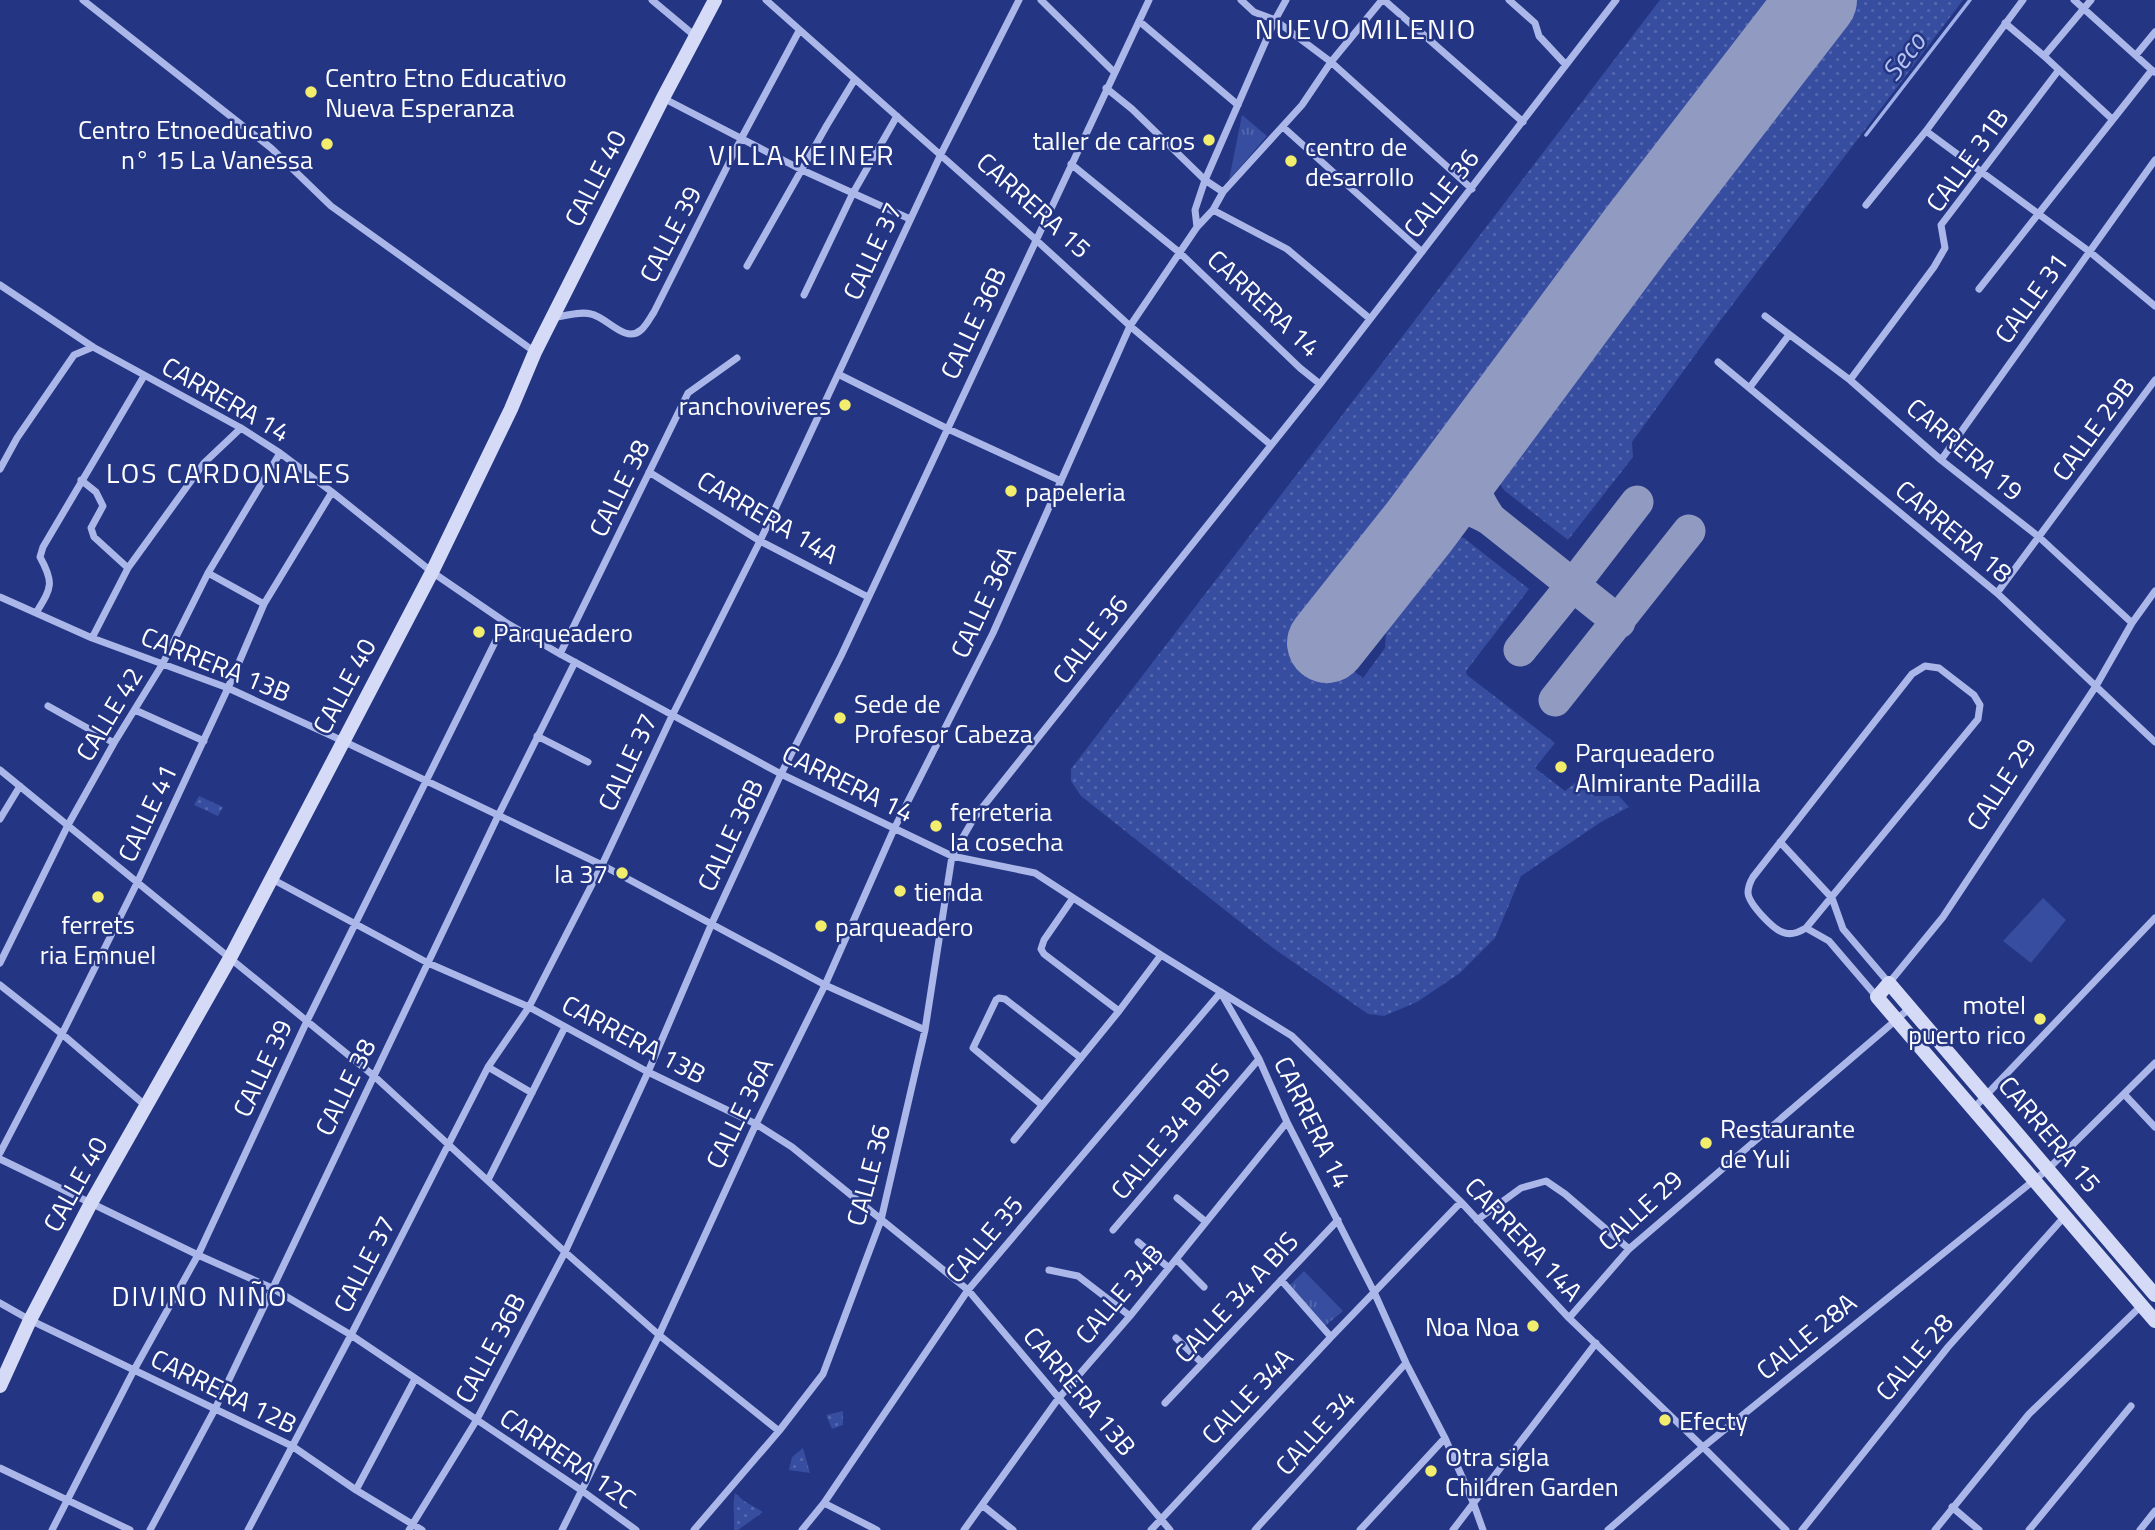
<svg xmlns="http://www.w3.org/2000/svg" width="2155" height="1530" font-family="'Titillium Web',sans-serif">
  <style>
    .grass { fill: url(#grass-dots) }
    .park { fill: url(#park-tufts) }
    .pitch { fill: #374da0 }
    .lines { fill: none; stroke-linecap: round; stroke-linejoin: round }
    .stream { stroke: #9fafe9; stroke-width: 3.5 }
    .taxiway { stroke: #919ac1; stroke-width: 33 }
    .runway { stroke: #919ac1; stroke-width: 80 }
    .street { stroke: #abb7e8; stroke-width: 7 }
    .secondary { stroke: #d5dbf6; stroke-width: 14 }
    .poi-dot { fill: #f3ed6e; stroke: #233583; stroke-width: 2.5 }
    .labels { text-anchor: middle; dominant-baseline: central; stroke-width: 5; stroke-linejoin: round; paint-order: stroke }
    .poi-label { font-size: 26px; fill: #fff; stroke: #233583; text-anchor: start }
    .street-label { font-size: 26px; fill: #fff; stroke: #233583 }
    .neighbourhood-label { font-size: 28px; letter-spacing: 2px; fill: #fff; stroke: #233583 }
    .water-label { font-size: 28px; font-style: italic; fill: #b6c2ef; stroke: #233583 }
  </style>
  <defs>
    <pattern id="grass-dots" width="8" height="8" patternUnits="userSpaceOnUse" patternTransform="scale(1.75)"><rect width="8" height="8" fill="#374da0"/><path d="M2 2h.1M6 6h.1" fill="none" stroke="#5568ae" stroke-width="1.8" stroke-linecap="round"/></pattern>
    <pattern id="park-tufts" width="24" height="20" patternUnits="userSpaceOnUse" patternTransform="scale(1.75)"><rect width="24" height="20" fill="#374da0"/><path d="M3 7l-1-3M5 7V3M7 7l1-3M15 17l-1-3M17 17v-4M19 17l1-3" fill="none" stroke="#5568ae"/></pattern>
  </defs>
  <rect width="100%" height="100%" fill="#233583"/>
  <!-- grass -->
  <path class="grass" d="M1660 0H1787L1304 634 1363 678 1385 648 1387 615 1444 541 1453 537 1464 538 1529 589 1466 671 1467 675 1555 743 1535 768 1565 791 1575 783 1594 796H1619L1629 807 1601 822 1521 876 1495 938 1460 973 1417 1002 1384 1016 1368 1014 1273 948 1081 796 1071 781V769Z
    M1854 0H1963L1711 333 1632 442 1633 457 1568 540 1505 491C1498 482 1496 476 1500 465Z
    M199 796 223 807 218 816 194 805Z
    M843 1411V1425L832 1429 826 1415Z
    M803 1448 810 1473 789 1470 792 1457Z
    M735 1493 744 1501 763 1512 738 1530H734C735 1517 732 1506 735 1493Z"/>
  <!-- park -->
  <path class="park" d="M1242 115 1267 136 1229 180Z
    M1304 1271 1343 1311 1325 1326 1288 1287Z"/>
  <!-- pitch -->
  <path class="pitch" d="M2043 898 2066 920 2031 963 2003 941Z"/>
  <g class="lines">
    <!-- stream -->
    <path class="stream" d="M1866 135 1970 0"/>
    <!-- taxiway -->
    <path class="taxiway" d="M1475 450C1469 480 1473 495 1490 519L1619 622
      M1419 527C1448 502 1456 500 1490 519
      M1520 650 1567 592 1568 587 1566 580H1574L1580 576 1637 502
      M1555 700 1689 531"/>
    <!-- runway -->
    <path class="runway" d="M1327 643 1419 527 1638 232 1817 0"/>
    <!-- street -->
    <path class="street" d="M83 0 271 148 331 206 535 352
      M652 0 695 36
      M766 0 1035 239 1130 326 1271 445
      M1041 0 1114 72
      M1241 0 1254 12 1275 20 1331 62 1472 189
      M1384 0 1523 122
      M1509 0 1535 23 1539 36 1566 65
      M2074 0 2154 72
      M1139 21 1238 105
      M2005 23 2044 56 2112 119
      M2136 55 2155 32
      M2044 56 2091 0
      M1106 88 1132 109 1205 180 1195 210 1197 227
      M663 98 802 170 910 219
      M1283 127 1422 252
      M1926 131 2090 252 2155 306
      M1071 164 1180 253 1300 368 1320 384
      M1223 192 1205 180 1275 20 1286 0
      M1866 205 1926 131 2023 0
      M1213 210 1287 249 1369 318
      M747 266 827 125 855 79
      M0 285 93 347 241 428 280 453 332 492 432 572 505 622 560 654 781 774 952 856 1035 873 1161 955 1292 1036 1461 1202 1569 1318 1703 1447 1786 1530
      M1979 289 2152 70
      M804 295 853 193 897 116
      M1765 316 1850 380 1941 460 2039 537 2132 623
      M552 318C564 316 580 311 591 314 607 317 625 344 641 330 646 326 650 318 654 312L741 139 799 31
      M1718 362 1997 593 2155 742
      M838 374 946 428 1061 481
      M1850 380 1934 267 1945 248 1941 225 2058 71
      M1750 387 1789 335
      M1941 460 2155 160
      M0 469 17 438 74 355 93 347
      M649 472 760 541 868 597
      M81 480 96 492 103 506 91 528 94 537 128 568
      M208 573 264 604
      M1997 593 2155 380
      M0 597 92 638 228 688 343 741 602 865 825 985 925 1030
      M36 613C51 588 55 584 40 557L43 547 144 376
      M92 638 128 568 204 463 241 428
      M560 654 688 393 737 358
      M1925 666 1939 668 1974 695 1980 705 1978 719 1806 928C1799 932 1793 935 1785 933 1774 931 1749 904 1748 893 1748 887 1750 882 1753 877L1912 674Z
      M48 706 114 743
      M135 710 204 741
      M537 736 588 762
      M0 770 374 1076 565 1252 659 1335 779 1431
      M0 819 20 786
      M1780 842 1832 898 1843 929 1889 983 1943 917 2096 686 2132 623 2155 591
      M272 879 428 963 529 1007 648 1072 756 1124 792 1147 968 1290 1170 1530
      M1073 898 1044 940 1041 949 1044 954 1119 1011
      M1806 928 1829 941 1877 997
      M0 963 68 825 114 743 162 665 208 573 280 453
      M0 985 62 1034 146 1106
      M1221 993 1259 1059 1287 1122 1374 1292 1406 1363 1445 1438 1473 1502 1483 1530
      M488 1067 532 1093
      M2124 1094 2155 1127
      M1042 1105 973 1048 996 1000 999 998 1005 999 1081 1058
      M1973 1109 2155 918
      M1014 1140 1119 1011 1161 955
      M0 1153 62 1034 138 881 228 688 264 604 332 492
      M0 1159 198 1255 272 1288 351 1335 581 1490 636 1530
      M488 1180 565 1027
      M1177 1198 1206 1222
      M1477 1220 1521 1188 1546 1181 1565 1194 1629 1249
      M1113 1230 1259 1059
      M1138 1242 1169 1268
      M1176 1259 1204 1287
      M1049 1270 1078 1276 1130 1316
      M1281 1280 1331 1337
      M0 1303 30 1320 292 1446 356 1490 422 1530
      M1569 1318 1629 1249 1910 1008
      M1176 1338 1202 1363
      M1165 1403 1338 1220
      M0 1468 130 1530
      M356 1490 415 1379
      M824 1503 877 1530
      M982 1505 1013 1530
      M1952 1507 1979 1530
      M52 1530 134 1370 198 1255 307 1021 505 622
      M150 1530 215 1409 498 816 575 662
      M248 1530 351 1335 488 1067 529 1007 602 865 672 716 760 541 941 154 1019 0
      M409 1530 476 1421 565 1252 648 1072 712 923 781 774 841 656 1149 0
      M562 1530 659 1335 756 1124 825 985 894 829 993 633 1130 326 1197 227 1213 210 1223 192 1302 105 1331 62 1382 0
      M694 1530 779 1431 823 1374 881 1220 925 1030 952 856 974 818 1320 384 1616 0
      M802 1530 824 1503 968 1290 1221 992
      M964 1530 1058 1399 1130 1316 1287 1122
      M1151 1530 1331 1337 1461 1202
      M1255 1530 1406 1363
      M1360 1530 1445 1438
      M1453 1530 1596 1343
      M1608 1530 1703 1447 2048 1169 2155 1063
      M1802 1530 1948 1347 2065 1216
      M1935 1530 2029 1414 2143 1304
      M2029 1530 2131 1406
      M2140 1530 2155 1511"/>
    <!-- secondary -->
    <path class="secondary" d="M2155 1295 1889 983 1877 997 2155 1321
      M0 1386 30 1320 91 1203 230 958 432 572 511 409 535 352 663 98 715 0"/>
  </g>
  <!-- markers -->
  <g class="poi-dot">
    <circle cx="311" cy="92" r="7"/>
    <circle cx="1209" cy="140" r="7"/>
    <circle cx="327" cy="144" r="7"/>
    <circle cx="1291" cy="161" r="7"/>
    <circle cx="845" cy="405" r="7"/>
    <circle cx="1011" cy="491" r="7"/>
    <circle cx="479" cy="632" r="7"/>
    <circle cx="840" cy="718" r="7"/>
    <circle cx="1561" cy="767" r="7"/>
    <circle cx="936" cy="826" r="7"/>
    <circle cx="622" cy="873" r="7"/>
    <circle cx="900" cy="891" r="7"/>
    <circle cx="98" cy="897" r="7"/>
    <circle cx="821" cy="926" r="7"/>
    <circle cx="2040" cy="1019" r="7"/>
    <circle cx="1706" cy="1143" r="7"/>
    <circle cx="1533" cy="1326" r="7"/>
    <circle cx="1665" cy="1420" r="7"/>
    <circle cx="1431" cy="1471" r="7"/>
  </g>
  <g class="labels">
    <!-- poi labels -->
    <g class="poi-label">
      <text x="325" y="77">Centro Etno Educativo<tspan x="325" dy="30">Nueva Esperanza</tspan></text>
      <text x="313" y="129" text-anchor="end">Centro Etnoeducativo<tspan x="313" dy="30">n° 15 La Vanessa</tspan></text>
      <text x="1195" y="140" text-anchor="end">taller de carros</text>
      <text x="1305" y="146">centro de<tspan x="1305" dy="30">desarrollo</tspan></text>
      <text x="831" y="405" text-anchor="end">ranchoviveres</text>
      <text x="1025" y="491">papeleria</text>
      <text x="493" y="632">Parqueadero</text>
      <text x="854" y="703">Sede de<tspan x="854" dy="30">Profesor Cabeza</tspan></text>
      <text x="1575" y="752">Parqueadero<tspan x="1575" dy="30">Almirante Padilla</tspan></text>
      <text x="950" y="811">ferreteria<tspan x="950" dy="30">la cosecha</tspan></text>
      <text x="608" y="873" text-anchor="end">la 37</text>
      <text x="914" y="891">tienda</text>
      <text x="98" y="924" text-anchor="middle">ferrets<tspan x="98" dy="30">ria Emnuel</tspan></text>
      <text x="835" y="926">parqueadero</text>
      <text x="2026" y="1004" text-anchor="end">motel<tspan x="2026" dy="30">puerto rico</tspan></text>
      <text x="1720" y="1128">Restaurante<tspan x="1720" dy="30">de Yuli</tspan></text>
      <text x="1519" y="1326" text-anchor="end">Noa Noa</text>
      <text x="1679" y="1420">Efecty</text>
      <text x="1445" y="1456">Otra sigla<tspan x="1445" dy="30">Children Garden</tspan></text>
    </g>
    <!-- street labels -->
    <g class="street-label">
      <text transform="translate(1967 160) rotate(-54)">CALLE 31B</text>
      <text transform="translate(595 178) rotate(-63)">CALLE 40</text>
      <text transform="translate(1441 193) rotate(-52)">CALLE 36</text>
      <text transform="translate(1034 205) rotate(42)">CARRERA 15</text>
      <text transform="translate(670 234) rotate(-63)">CALLE 39</text>
      <text transform="translate(872 251) rotate(-65)">CALLE 37</text>
      <text transform="translate(2031 298) rotate(-54)">CALLE 31</text>
      <text transform="translate(1264 303) rotate(43)">CARRERA 14</text>
      <text transform="translate(973 323) rotate(-65)">CALLE 36B</text>
      <text transform="translate(226 399) rotate(30)">CARRERA 14</text>
      <text transform="translate(2093 429) rotate(-54)">CALLE 29B</text>
      <text transform="translate(1965 449) rotate(40)">CARRERA 19</text>
      <text transform="translate(619 488) rotate(-64)">CALLE 38</text>
      <text transform="translate(768 517) rotate(30)">CARRERA 14A</text>
      <text transform="translate(1954 531) rotate(40)">CARRERA 18</text>
      <text transform="translate(983 602) rotate(-65)">CALLE 36A</text>
      <text transform="translate(1090 639) rotate(-52)">CALLE 36</text>
      <text transform="translate(216 664) rotate(22)">CARRERA 13B</text>
      <text transform="translate(344 686) rotate(-62)">CALLE 40</text>
      <text transform="translate(109 714) rotate(-59)">CALLE 42</text>
      <text transform="translate(627 762) rotate(-65)">CALLE 37</text>
      <text transform="translate(848 783) rotate(26)">CARRERA 14</text>
      <text transform="translate(2001 784) rotate(-57)">CALLE 29</text>
      <text transform="translate(147 813) rotate(-65)">CALLE 41</text>
      <text transform="translate(730 835) rotate(-65)">CALLE 36B</text>
      <text transform="translate(634 1039) rotate(28)">CARRERA 13B</text>
      <text transform="translate(262 1068) rotate(-65)">CALLE 39</text>
      <text transform="translate(345 1087) rotate(-64)">CALLE 38</text>
      <text transform="translate(739 1113) rotate(-64)">CALLE 36A</text>
      <text transform="translate(1313 1122) rotate(64)">CARRERA 14</text>
      <text transform="translate(1170 1131) rotate(-50)">CALLE 34 B BIS</text>
      <text transform="translate(2050 1134) rotate(50)">CARRERA 15</text>
      <text transform="translate(868 1175) rotate(-75)">CALLE 36</text>
      <text transform="translate(75 1184) rotate(-61)">CALLE 40</text>
      <text transform="translate(1640 1210) rotate(-43)">CALLE 29</text>
      <text transform="translate(984 1239) rotate(-50)">CALLE 35</text>
      <text transform="translate(1524 1239) rotate(47)">CARRERA 14A</text>
      <text transform="translate(364 1264) rotate(-63)">CALLE 37</text>
      <text transform="translate(1119 1294) rotate(-50)">CALLE 34B</text>
      <text transform="translate(1236 1297) rotate(-47)">CALLE 34 A BIS</text>
      <text transform="translate(1806 1336) rotate(-39)">CALLE 28A</text>
      <text transform="translate(490 1348) rotate(-62)">CALLE 36B</text>
      <text transform="translate(1914 1357) rotate(-50)">CALLE 28</text>
      <text transform="translate(224 1391) rotate(26)">CARRERA 12B</text>
      <text transform="translate(1080 1391) rotate(50)">CARRERA 13B</text>
      <text transform="translate(1247 1396) rotate(-47)">CALLE 34A</text>
      <text transform="translate(1315 1432) rotate(-48)">CALLE 34</text>
      <text transform="translate(568 1458) rotate(34)">CARRERA 12C</text>
    </g>
    <!-- neighbourhood labels -->
    <g class="neighbourhood-label">
      <text x="1366" y="28">NUEVO MILENIO</text>
      <text x="802" y="154">VILLA KEINER</text>
      <text x="229" y="472">LOS CARDONALES</text>
      <text x="200" y="1295">DIVINO NIÑO</text>
    </g>
    <!-- water labels -->
    <g class="water-label">
      <text transform="translate(1903 56) rotate(-53)">Seco</text>
    </g>
  </g>
</svg>
